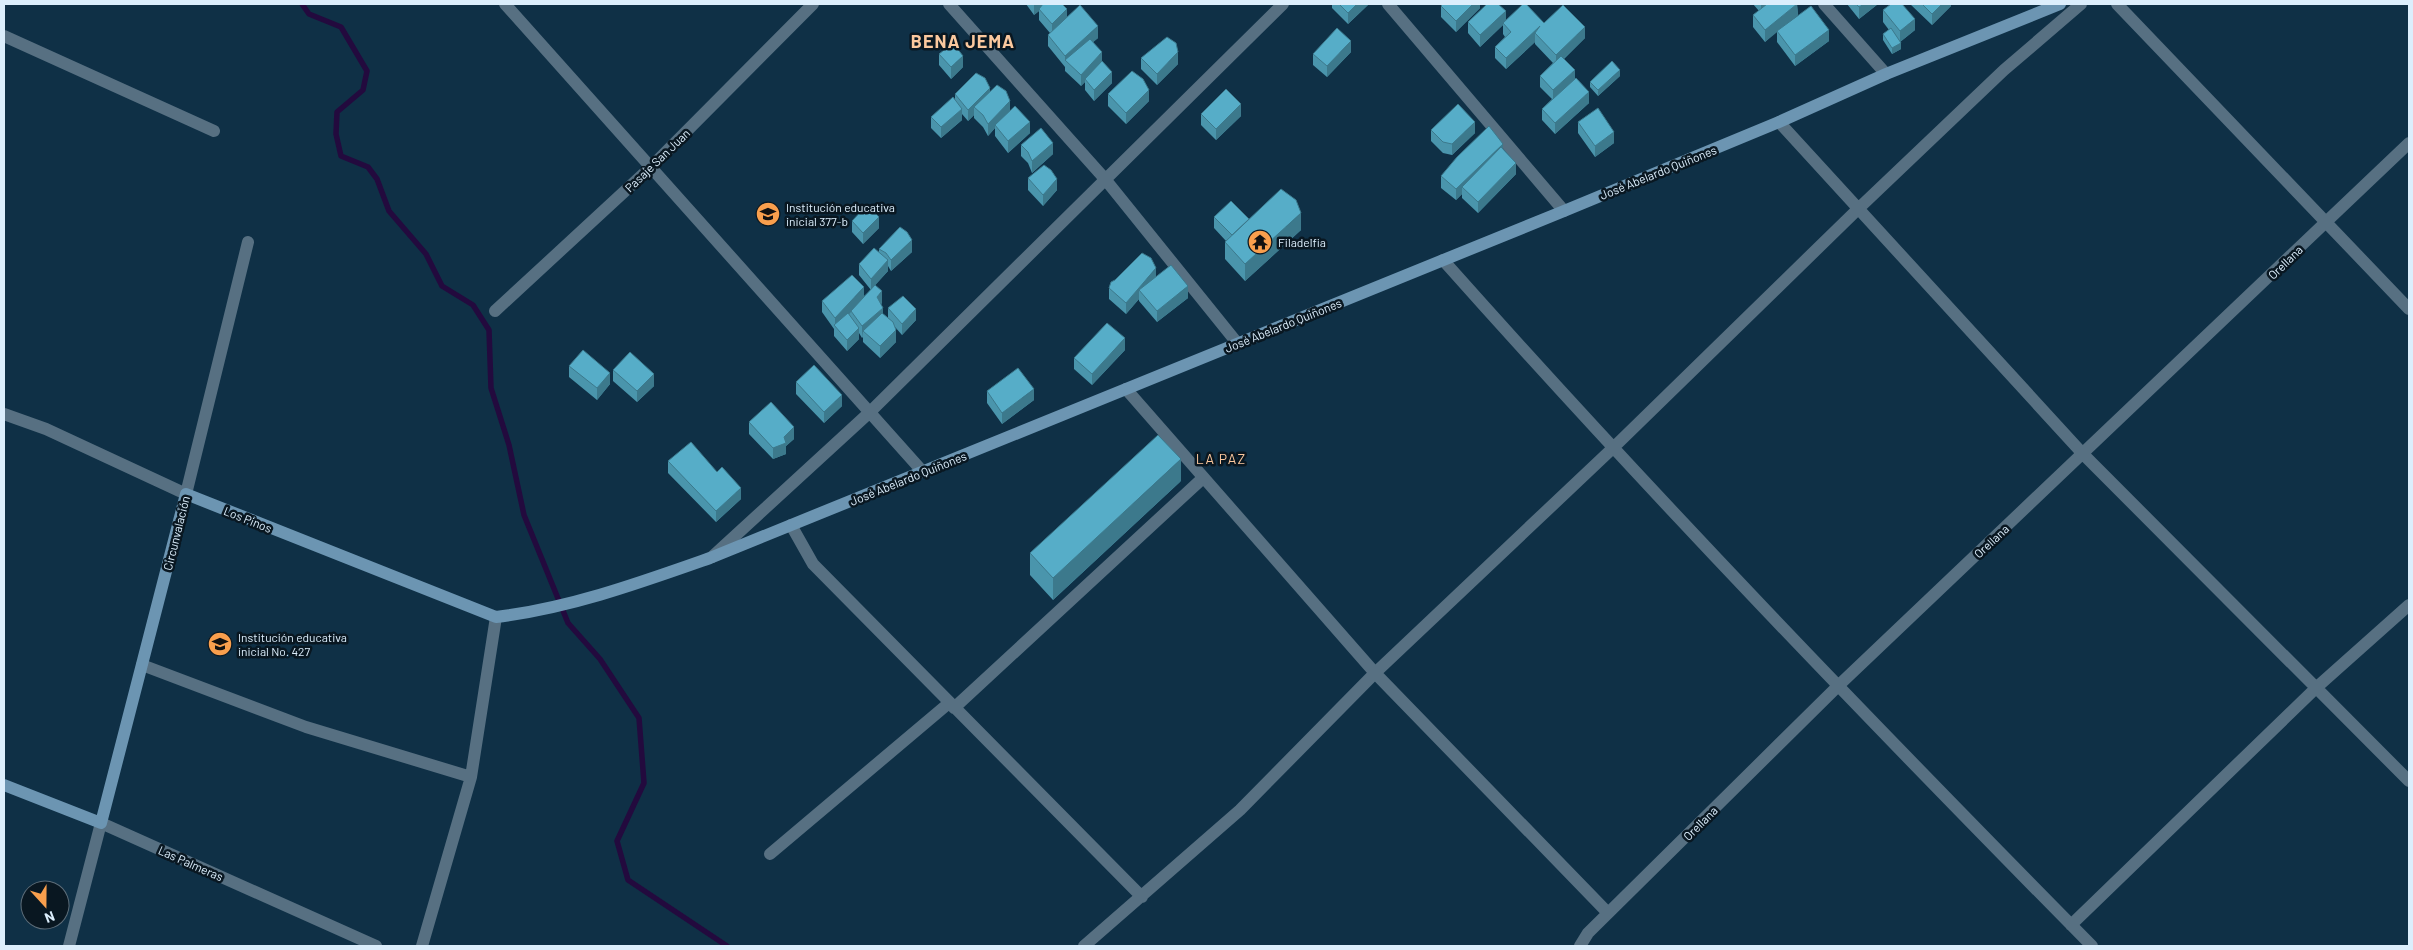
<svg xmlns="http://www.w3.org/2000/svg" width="2413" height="950" font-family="Barlow,sans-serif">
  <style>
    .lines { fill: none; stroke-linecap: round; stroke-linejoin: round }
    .stream { stroke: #230a3e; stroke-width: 5.5 }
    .street { stroke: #577082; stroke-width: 12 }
    .secondary { stroke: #6c95b2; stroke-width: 12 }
    .wall { fill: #4a95ac }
    .shaded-wall { fill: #3c798c }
    .building { fill: #56adc8; stroke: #3c798c }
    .labels { text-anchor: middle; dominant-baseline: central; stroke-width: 5; stroke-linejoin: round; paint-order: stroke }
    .street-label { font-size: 12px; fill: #dceefc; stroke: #091721 }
    .poi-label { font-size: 12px; fill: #dceefc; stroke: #091721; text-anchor: start }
    .neighbourhood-label { font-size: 14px; letter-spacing: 1px; fill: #fbc89e; stroke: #091721 }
    .district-label { font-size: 18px; font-weight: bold; letter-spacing: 1px; fill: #fbc89e; stroke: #091721 }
  </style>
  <rect width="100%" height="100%" fill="#0f3046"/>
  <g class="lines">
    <!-- stream -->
    <path class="stream" d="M302 4 309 14 341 27 367 71 363 90 337 112 336 134 341 156 368 167 377 179 389 211 426 254 442 286 473 305 489 330 491 388 509 445 524 515 568 623 600 659 639 718 644 783 617 841 628 880 727 946"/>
    <!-- street -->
    <path class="street" d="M505 4 923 472
      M949 4 1105 179 1238 344
      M1388 4 1564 211
      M1824 4 1886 74
      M2117 4 2409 309
      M4 36 214 131
      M1779 122 2083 454 2409 781
      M1443 260C1652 495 1871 722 2092 946
      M495 311 651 167 813 4
      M1126 389 1375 673 1608 913
      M4 414 46 429 186 494 248 242
      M791 525 813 564 1142 897
      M712 557 870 412 1283 4
      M142 665 306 727 471 777
      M954 708 1203 478
      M770 854 949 703
      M2071 925 2317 687 2409 605
      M69 946 101 823 376 946
      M422 946 471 777 496 617
      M1084 946 1240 810 1375 673 1614 447 1858 209 2004 70 2081 4
      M1580 946 1588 933 1838 686 2409 143"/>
    <!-- secondary -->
    <path class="secondary" d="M4 785 101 823 186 494 496 617C570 608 639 583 710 558L1564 211 1779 122 1886 74 2060 4"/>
  </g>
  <!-- wall -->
  <path class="wall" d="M1026 4H1062L1067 17 1098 38 1093 42 1112 83 1094 101 1085 90V82L1081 86 1065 71V67L1048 46V35L1050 33 1039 20V11L1034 15Z
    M1332 4H1369L1348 24 1332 8Z
    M1480 4V8L1456 32 1441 17V6Z
    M1753 4H1797L1798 15 1779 30 1829 41 1795 66 1777 42V31L1765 42 1753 27V15L1759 11Z
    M1847 4H1878L1859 19Z
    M1910 4H1951V6L1932 25Z
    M1883 10 1915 30 1900 42 1901 49 1892 54 1883 40V34L1889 30 1883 22Z
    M1506 20 1544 23 1585 38 1564 59 1589 103 1555 134 1542 120V109L1552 99 1540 87V76L1553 63 1535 44V42L1506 69 1495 58V47L1505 37 1503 34V25L1480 47 1468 33V22Z
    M1351 52 1327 77 1313 65V54Z
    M939 54 963 67 951 79 939 65Z
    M1141 58 1178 64 1157 85 1141 69Z
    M1620 76 1598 96 1590 87V82Z
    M990 92 1010 110 1030 133 1008 153 995 136V128L988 136 983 127 974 118V115L968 121 962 114V120L941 138 931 128V117L955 100V94Z
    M1108 94 1149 101 1126 124 1108 106Z
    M1201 114 1241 116 1216 140 1201 125Z
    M1578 122 1614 143 1595 157 1578 133Z
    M1431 130 1475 133 1452 155 1443 153 1431 141Z
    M1021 145 1053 154 1032 173 1028 163 1021 156Z
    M1503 150 1516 174 1478 213 1462 198V194L1456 200 1441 188V176Z
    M1028 178 1057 190 1043 206 1028 190Z
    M1214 217 1249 219 1301 230 1245 281 1225 259V242L1226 241 1214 228Z
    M852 221 879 228 863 244 852 232Z
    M879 249 912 252 891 271 888 266V271L875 285 882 303 881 304 883 314 888 318V308L916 320 902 335 895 327 896 342 880 358 863 342V337L862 338 859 333V339L847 351 834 336V329L822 312V301L864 296 871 290 859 275V264L879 252Z
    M1156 277 1188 298 1157 322 1139 301V299L1126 314 1109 299V288Z
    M1125 350 1092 385 1074 369V358Z
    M569 366 610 384 597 400 569 377Z
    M613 370 654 386 637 402 613 381Z
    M796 382 842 406 824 423 796 394Z
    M987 391 1034 400 1002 424 987 403Z
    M749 422 794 439 786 446V454L773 459 749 434Z
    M668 461 717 472 741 499 716 522 668 473Z
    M1181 481 1053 600 1030 575V553Z"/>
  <!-- shaded-wall -->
  <path class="shaded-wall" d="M1034 4H1047L1039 9V11L1034 15Z
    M1357 4H1369L1348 24V13Z
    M1473 4H1480V8L1456 32V21Z
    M1761 4H1773L1761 14Z
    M1797 4 1798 15 1765 42V30Z
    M1864 4H1878L1859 19V7Z
    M1942 4H1951V6L1932 25V14Z
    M1067 9V20L1052 35V24Z
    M1506 11V23H1503V25L1480 47V35Z
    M1915 19V30L1900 42V31Z
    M1098 26V38L1069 63 1065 60V67V56Z
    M1540 26 1535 33V42L1506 69V58Z
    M1585 27V38L1556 66V55Z
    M1829 30V41L1795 66V55Z
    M1351 41V52L1327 77V66Z
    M1901 43V49L1892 54V48Z
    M1102 52V63L1085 79V82L1081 86V75Z
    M1178 52V64L1157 85V74Z
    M963 56V67L951 79V67Z
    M1575 70V81L1553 101V90Z
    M1620 70V76L1598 96V90Z
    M1112 72V83L1094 101V90Z
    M990 88V100L974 107V115L968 121V110Z
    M1149 90V101L1126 124V113Z
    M1589 92V103L1555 134V123Z
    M1010 101V112L995 125V128L988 136V124Z
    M1241 104V116L1216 140V129Z
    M962 109V120L941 138V127Z
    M1030 122V133L1008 153V141Z
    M1475 122V133L1452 155V144Z
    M1614 132V143L1595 157V146Z
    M1053 143V154L1032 173V161Z
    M1503 144V155L1462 187V194L1456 200V189Z
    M1516 163V174L1478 213V202Z
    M1057 179V190L1043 206V195Z
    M1301 213V230L1245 281V264Z
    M879 217V228L863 244V233Z
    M912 240V252L891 271V260Z
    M888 260V271L871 290V279Z
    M1156 268V279L1139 290V299L1126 314V303Z
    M1188 286V298L1157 322V311Z
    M864 287V298L851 311V312L837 328 835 326V318Z
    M882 291V303L877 308V297Z
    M883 308V319L863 331 862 338V326Z
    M916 309V320L902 335V324Z
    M859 328V339L847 351V340Z
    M896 330V342L880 358V346Z
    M1125 338V350L1092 385V374Z
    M610 373V384L597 400V388Z
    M654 374V386L637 402V391Z
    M1034 389V400L1002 424V413Z
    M842 395V406L824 423V412Z
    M794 427V439L786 446V454L773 459V448Z
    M1181 459V481L1053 600V578Z
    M741 488V499L716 522V511Z"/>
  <!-- building -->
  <path class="building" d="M1043 4H1062L1067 9 1052 24 1039 9Z
    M1339 4H1357L1348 13Z
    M1443 4H1473L1456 21 1441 6Z
    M1487 4H1498L1506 11 1480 35 1468 22Z
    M1523 4H1526L1544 23 1563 5 1585 27 1556 55 1535 33 1540 26 1506 58 1495 47 1511 32 1503 23Z
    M1767 4H1797L1765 30 1753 15Z
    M1856 4H1864L1859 7Z
    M1891 4H1902L1915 19 1900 31 1883 10Z
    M1922 4H1942L1932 14Z
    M1080 5 1098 26 1065 56 1048 35Z
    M1811 6 1829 30 1795 55 1777 31Z
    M1337 28 1351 41 1327 66 1313 54Z
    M1891 28 1901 43 1892 48 1883 34Z
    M1167 37 1176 43 1178 52 1157 74 1141 58Z
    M1090 39 1102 52 1081 75 1065 60Z
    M953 43 963 56 951 67 939 54Z
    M1561 56 1575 70 1553 90 1540 76Z
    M1102 61 1112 72 1094 90 1085 79Z
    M1612 61 1620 70 1598 90 1590 82Z
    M1132 71 1143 79 1149 90 1126 113 1108 94Z
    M976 73 985 78 990 88 968 110 955 94Z
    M1576 78 1589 92 1555 123 1542 109Z
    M997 85 1006 91 1010 101 988 124 983 115 974 107Z
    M1226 89 1241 104 1216 129 1201 114Z
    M953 97 962 109 941 127 931 117Z
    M1458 104 1475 122 1452 144 1443 142 1431 130Z
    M1015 106 1030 122 1008 141 995 125Z
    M1598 108 1614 132 1595 146 1578 122Z
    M1489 126 1503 144 1456 189 1441 176 1457 157Z
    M1041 128 1053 143 1032 161 1028 152 1021 145Z
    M1501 147 1516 163 1478 202 1462 187Z
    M1044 165 1051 170 1057 179 1043 195 1028 178Z
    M1281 189 1296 200 1301 213 1245 264 1225 242Z
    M1231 201 1249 219 1232 235 1214 217Z
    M867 205 879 217 863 233 852 221Z
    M900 227 907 232 912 240 891 260 886 253 879 249Z
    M874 248 888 260 871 279 859 264Z
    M1142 253 1151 258 1156 268 1126 303 1109 288 1111 282 1115 280Z
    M1171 265 1188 286 1157 311 1139 290Z
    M852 275 864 287 835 318 822 301Z
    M875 285 882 291 877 297 883 308 862 326 851 311Z
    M903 296 916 309 902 324 888 308Z
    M848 313 859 328 847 340 834 325Z
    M882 313 893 322 896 330 880 346 863 331Z
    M1107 323 1125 338 1092 374 1074 358Z
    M583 350 610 373 597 388 569 366Z
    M630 352 654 374 637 391 613 370Z
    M814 365 842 395 824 412 796 382Z
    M1018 368 1034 389 1002 413 987 391Z
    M771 402 794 427 784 437 786 443 773 448 749 422Z
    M1158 435 1181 459 1053 578 1030 553Z
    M691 442 717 472 722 467 741 488 716 511 668 461Z"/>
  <!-- icons -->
  <defs>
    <g id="school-disc" transform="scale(1.25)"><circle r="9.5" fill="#f99f4d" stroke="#091721"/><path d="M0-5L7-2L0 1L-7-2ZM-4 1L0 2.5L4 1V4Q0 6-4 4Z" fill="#111"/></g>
    <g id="temple-disc" transform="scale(1.25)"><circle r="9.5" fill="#f99f4d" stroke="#091721"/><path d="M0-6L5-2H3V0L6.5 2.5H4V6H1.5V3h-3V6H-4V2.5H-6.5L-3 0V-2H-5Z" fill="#111"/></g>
  </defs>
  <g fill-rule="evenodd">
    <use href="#school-disc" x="768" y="214"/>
    <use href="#temple-disc" x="1260" y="242"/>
    <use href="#school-disc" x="220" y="644"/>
  </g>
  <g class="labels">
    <!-- street labels -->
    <g class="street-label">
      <text transform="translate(657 160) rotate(-44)">Pasaje San Juan</text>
      <text transform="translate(1658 172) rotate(-22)">José Abelardo Quiñones</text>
      <text transform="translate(2285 262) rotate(-44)">Orellana</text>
      <text transform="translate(1283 325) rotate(-22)">José Abelardo Quiñones</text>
      <text transform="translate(908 478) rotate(-22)">José Abelardo Quiñones</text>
      <text transform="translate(248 519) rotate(22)">Los Pinos</text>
      <text transform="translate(176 533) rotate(-76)">Circunvalación</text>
      <text transform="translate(1991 541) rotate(-43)">Orellana</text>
      <text transform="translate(1700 823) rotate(-45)">Orellana</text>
      <text transform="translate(191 863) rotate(24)">Las Palmeras</text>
    </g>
    <!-- poi labels -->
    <g class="poi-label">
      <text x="786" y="207">Institución educativa<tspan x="786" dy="14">inicial 377-b</tspan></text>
      <text x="1278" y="242">Filadelfia</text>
      <text x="238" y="637">Institución educativa<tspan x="238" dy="14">inicial No. 427</tspan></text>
    </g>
    <!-- neighbourhood labels -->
    <g class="neighbourhood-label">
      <text x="1221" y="458">LA PAZ</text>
    </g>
    <!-- district labels -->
    <g class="district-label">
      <text x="963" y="41">BENA JEMA</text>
    </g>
  </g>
  <!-- border -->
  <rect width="2413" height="950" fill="none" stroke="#dceefc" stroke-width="10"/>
  <!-- north arrow -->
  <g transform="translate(45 905) rotate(159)"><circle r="24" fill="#091721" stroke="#5d6d79"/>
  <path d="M0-4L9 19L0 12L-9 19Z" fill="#f99f4d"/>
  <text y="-8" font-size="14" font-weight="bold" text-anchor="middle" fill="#dceefc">N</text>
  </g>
</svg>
